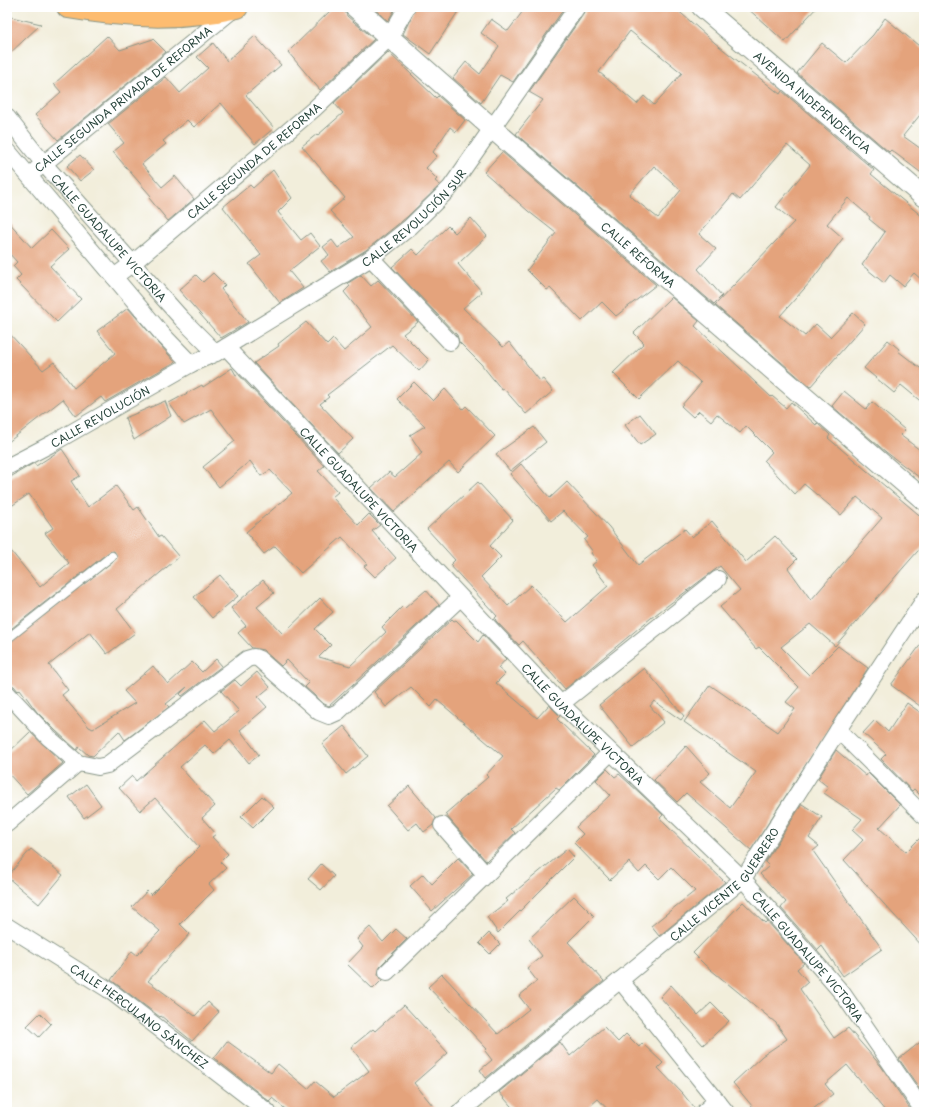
<svg xmlns="http://www.w3.org/2000/svg" width="931" height="1119" font-family="'Playpen Sans',sans-serif">
  <style>
    .building { fill: #e4a37b; fill-rule: evenodd }
    .lines { fill: none; stroke-linecap: round; stroke-linejoin: round }
    .service-casing { stroke: #889688; stroke-width: 10 }
    .minor-casing { stroke: #889688; stroke-width: 18 }
    .tertiary-casing { stroke: #889688; stroke-width: 22 }
    .primary-casing { stroke: #889688; stroke-width: 24 }
    .service { stroke: #fff; stroke-width: 8 }
    .minor { stroke: #fff; stroke-width: 16 }
    .tertiary { stroke: #fff; stroke-width: 20 }
    .primary { stroke: #fdbc70; stroke-width: 22 }
    .labels { text-anchor: middle; dominant-baseline: central; stroke-width: 3.5; stroke-linejoin: round; paint-order: stroke }
    .street-label { font-size: 11px; fill: #1f3d34; stroke: #fff }
  </style>
  <rect width="100%" height="100%" fill="#fff"/>
  <filter id="ink" filterUnits="userSpaceOnUse"><feTurbulence type="fractalNoise" baseFrequency=".025" numOctaves="2"/><feDisplacementMap in="SourceGraphic" scale="8" xChannelSelector="R" yChannelSelector="G"/><feConvolveMatrix kernelMatrix="1 2 1 2 8 2 1 2 1" color-interpolation-filters="sRGB"/></filter>
  <filter id="wash" filterUnits="userSpaceOnUse"><feTurbulence type="fractalNoise" baseFrequency=".012" numOctaves="4" result="noise"/><feDisplacementMap in="SourceGraphic" scale="16" xChannelSelector="R" yChannelSelector="G"/><feGaussianBlur stdDeviation="0.9" result="paint"/><feColorMatrix in="noise" values="0 0 0 0 0 0 0 0 0 0 0 0 0 0 0 0 0 1.4 0 .05"/><feComposite in="paint" operator="in"/></filter>
  <g filter="url(#wash)">
    <rect width="100%" height="100%" fill="#f2eedb"/>
    <g id="blocks">
      <!-- building -->
      <path class="building" d="M334 7H344L347 16 374 39 320 90 288 52Z
        M372 7H396L388 21Z
        M416 7H461L430 54 403 34Z
        M526 7H565L513 82 500 75 481 103 453 78 466 62 480 74 499 46 481 33 491 19 508 31Z
        M586 7H674L715 43 780 94 782 91 874 170 871 174 924 218V282L914 273 903 286 890 275 884 283 862 265 885 232 869 219 870 217 848 198 827 224 843 238 812 280 780 316 805 336 816 324 830 337 853 313 865 324 810 387 715 305 794 222 776 207 810 165 787 145 740 200 733 194 699 234 716 249 698 269 722 296 714 304 516 134 543 100 529 92 585 12ZM630 31 682 73 654 105 644 96 637 104 599 72ZM654 166 681 190 658 218 629 195Z
        M746 7H817L785 42Z
        M7 16 41 24 7 56Z
        M885 18 924 50V110L903 136 924 151V175L891 150 889 152 797 73 822 43 846 63 873 35Z
        M107 36 120 50 153 39 166 52 58 140 35 115 61 92 54 84Z
        M255 36 281 65 246 95 274 128 255 144 221 103 194 127 187 120 163 141 166 144 142 164 162 187 175 176 194 199 168 221 149 198 151 196 113 152 124 143 108 124 166 77 180 93 208 68 197 57 213 43 227 61Z
        M388 52 436 98 438 96 465 120 456 132 450 127 433 152 437 156 426 168 437 179 435 181 440 185 407 217 366 250 330 272 321 261 329 255 323 247 332 240 338 248 354 237 330 211 345 198 302 146 317 134 318 135 343 113 334 103Z
        M502 152 656 285 616 316 602 302 582 321 550 288 547 290 527 270 556 233 528 211 484 172Z
        M80 155 94 170 80 181 67 166Z
        M273 170 292 198 278 212 301 240 310 233 320 246 289 271 303 288 280 303 249 264 261 255 223 207 250 185 253 188Z
        M471 218 487 236 458 264 482 292 463 308 503 347 509 342 540 381 543 379 553 391 526 414 504 389 502 390 481 364 459 342 457 335 392 267 412 249 418 255 448 226 455 233Z
        M7 220 32 248 51 230 69 249 50 266 81 299 57 322 16 280 21 275 13 266 17 262 7 251Z
        M213 273 225 285 221 289 248 322 221 338 179 290 196 275 203 282Z
        M361 275 371 286 378 280 418 322 403 334 429 360 419 371 392 345 327 395 329 397 320 404 353 439 338 453 254 363 279 346 278 344 306 322 327 345 333 339 344 351 372 327 344 292 350 286 348 283Z
        M671 297 699 321 695 326 771 397 772 396 786 408 791 402 816 425 817 423 830 435 828 438 924 519V544L835 646 810 624 781 647 809 675 838 646 868 668 751 850 686 793 677 802 654 780 686 746 710 773 700 782 730 808 756 772 684 722 710 685 778 732 795 709 786 702 799 687 759 647 756 649 720 607 740 590 720 566 651 618 565 689 523 641 519 645 496 621 495 618 497 616 450 565 455 560 427 529 478 482 513 520 490 546 501 557 481 577 508 606 531 585 567 622 608 586 592 565 597 561 591 553 593 552 584 540 588 537 563 511 551 521 510 474 521 464 550 498 567 482 609 527 638 565 685 529 692 537 712 521 746 562 775 536 797 559 788 568 811 600 882 518 857 497 841 515 804 484 795 494 764 461 772 452 746 426 740 433 717 414 711 421 699 411 693 417 681 406 701 383 678 361 639 399 613 373 644 343 634 333Z
        M128 308 175 362 105 402 101 397 76 416 63 399 7 443V331L43 370 54 362 74 388 115 353 97 331Z
        M888 340 899 349 898 351 924 371V404L901 385 894 393 864 368Z
        M232 368 236 375 238 374 324 466 318 471 338 492 332 497 358 525 369 514 380 525 372 531 396 558 375 577 364 566 367 564 342 537 301 573 275 546 264 554 246 532 292 493 270 470 261 476 250 461 219 487 203 467 235 441 211 409 184 424 169 403 202 385 203 387Z
        M414 382 433 401 445 389 463 409 466 406 495 436 458 472 449 462 394 512 371 488 389 472 395 477 422 453 410 435 425 426 397 399Z
        M844 391 866 409 872 402 905 430 900 435 924 453V481L886 452 832 406Z
        M165 401 171 416 134 440 125 418Z
        M640 414 656 434 640 445 625 425Z
        M534 427 546 442 510 471 496 454Z
        M62 449 80 476 71 481 88 507 116 486 134 510 138 507 159 537 161 536 179 557 117 609 135 633 107 654 90 632 49 665 68 690 62 695 89 727 93 729 135 703 124 691 153 666 168 684 192 662 202 672 216 659 222 666 182 696 180 694 187 687 166 704 169 707 125 740 119 731 93 756 88 755 79 747 77 750 56 731 37 712 20 689 18 691 14 686 7 684V644L117 558 114 551 109 552 7 632V546L40 587 69 563 45 533 53 528 29 494 7 509V479L34 463 36 466Z
        M220 575 238 596 212 618 194 597Z
        M263 580 274 593 257 607 283 634 320 598 333 612 315 629 331 645 319 657 350 666 386 632 382 627 403 606 405 608 426 590 439 605 329 706 324 704 305 687 309 683 287 660 281 666 263 650 252 648 238 633 246 626 231 608Z
        M452 619 454 621 456 620 478 642 483 635 506 659 498 668 505 674 496 683 537 718 549 705 560 716 557 719 594 755 559 790 556 788 511 829 515 833 486 861 445 814 488 777 486 775 503 756 437 700 431 707 411 687 386 707 374 692Z
        M924 640V709L891 685Z
        M644 668 684 716 681 720 654 701 650 706 664 722 633 747 599 705Z
        M257 672 270 687 258 697 267 707 240 730 259 755 249 763 230 740 214 754 205 745 180 767 215 806 202 818 216 834 212 837 228 854 220 862 226 868 209 884 214 890 180 924 190 934 148 981 195 1016 208 1002 219 1012 192 1041 161 1016 160 1017 111 980 132 951 137 955 160 931 132 907 147 891 151 895 199 847 155 798 140 811 119 788 132 776 136 781 205 720 215 731 239 711 221 691 235 680 241 686Z
        M907 703 924 715V799L914 789 912 791 881 759 886 754 863 733 875 720 888 732Z
        M344 726 368 756 346 774 322 744Z
        M30 732 63 763 27 794 7 772V754Z
        M836 750 866 776 868 773 900 805 879 828 906 852 924 834V948L844 860 863 840 852 830 862 819 824 793 828 787 818 779Z
        M607 769 615 777 619 774 640 793 663 815 660 818 665 824 725 882 659 936 651 926 695 891 671 867 659 879 646 866 639 873 629 862 610 880 574 843 583 834 576 827 610 795 596 780Z
        M86 784 101 805 84 818 69 797Z
        M409 786 436 818 433 825 424 832 417 823 408 830 387 806Z
        M262 796 274 807 253 828 241 817Z
        M802 804 822 817 809 838 819 846 813 851 882 949 843 976 822 946 818 950 781 908 786 902 760 874 769 866 765 862Z
        M31 849 63 875 39 904 7 877Z
        M567 849 574 857 498 933 487 917 508 901 506 899Z
        M458 858 473 874 432 911 410 886 423 874 432 884Z
        M321 864 334 876 321 890 308 879Z
        M574 896 594 916 568 942 604 981 486 1078 480 1070 492 1060 485 1051 487 1049 428 987 442 974 498 1034 529 1009 519 996 537 981 527 968 542 956 529 939Z
        M743 902 765 923 767 921 804 963 797 969 808 982 800 989 834 1038 848 1028 881 1066 912 1112H886L847 1065 825 1084 833 1094 809 1112H757L733 1083 762 1056 787 1039 776 1023 705 965 693 953Z
        M370 927 383 942 396 929 407 939 380 966 378 974 382 980 373 989 347 964 363 947 357 939Z
        M489 933 500 944 490 954 479 943Z
        M671 985 698 1015 711 1003 729 1021 703 1045 660 997Z
        M404 1005 448 1053 414 1083 438 1112H289L272 1098 269 1101 214 1058 227 1041 271 1073 278 1064 308 1089 315 1081 334 1097 369 1071 351 1047 373 1029 375 1031Z
        M40 1013 51 1024 39 1037 27 1026Z
        M604 1027 618 1042 626 1034 639 1047 642 1043 663 1063 658 1068 683 1094 695 1109V1112H610L598 1099 583 1112H516L499 1092 560 1042 570 1056Z
        M924 1039V1095L899 1059Z"/>
    </g>
  </g>
  <g filter="url(#ink)">
    <use href="#blocks" fill-opacity="0" stroke="#889688" stroke-width="1"/>
    <g class="lines">
      <!-- service casing -->
      <g class="service-casing">
        <path id="service" d="M7 639 112 556"/>
      </g>
      <!-- minor casing -->
      <g class="minor-casing">
        <g id="minor">
          <path id="s1" d="M7 117 44 164 182 319 216 353"/>
          <path d="M7 150 163 335 191 364"/>
          <path d="M36 170 235 8"/>
          <path d="M371 258 450 342"/>
          <path id="s2" d="M114 277 133 263 314 109 389 38 407 7"/>
          <path id="s3" d="M226 347 561 704 743 879 843 994 924 1112"/>
          <path id="s4" d="M7 467 53 443 191 364 216 353 371 258 410 227 450 188 577 7"/>
          <path d="M7 693 49 738 78 763"/>
          <path d="M561 704 718 579"/>
          <path d="M838 730 924 816"/>
          <path d="M7 824 78 763 98 767 107 765 247 659 254 657 259 659 319 712 329 716 338 712 460 598"/>
          <path d="M442 825 485 874"/>
          <path id="s5" d="M7 926 109 990 268 1112"/>
          <path d="M387 972 610 753"/>
          <path d="M620 980 726 1112"/>
          <path id="s6" d="M460 1112 743 879 838 730 924 600"/>
          <path d="M704 1112 716 1101"/>
        </g>
      </g>
      <!-- tertiary casing -->
      <g class="tertiary-casing">
        <g id="tertiary">
          <path id="s7" d="M355 7 493 129 924 500"/>
          <path id="s8" d="M702 7 924 197"/>
        </g>
      </g>
      <!-- primary casing -->
      <g class="primary-casing">
        <path id="primary" d="M68 7C126 17 179 20 237 7"/>
      </g>
      <!-- service -->
      <use href="#service" class="service"/>
      <!-- minor -->
      <use href="#minor" class="minor"/>
      <!-- tertiary -->
      <use href="#tertiary" class="tertiary"/>
      <!-- primary -->
      <use href="#primary" class="primary"/>
    </g>
  </g>
  <g class="labels">
    <!-- street labels -->
    <g class="street-label">
      <text transform="translate(123 99) rotate(-39)">CALLE SEGUNDA PRIVADA DE REFORMA</text>
      <text stroke="none"><textPath href="#s8" startOffset="146">AVENIDA INDEPENDENCIA</textPath></text>
      <text stroke="none"><textPath href="#s2" startOffset="182">CALLE SEGUNDA DE REFORMA</textPath></text>
      <text stroke="none"><textPath href="#s4" startOffset="479">CALLE REVOLUCIÓN SUR</textPath></text>
      <text stroke="none"><textPath href="#s1" startOffset="158">CALLE GUADALUPE VICTORIA</textPath></text>
      <text stroke="none"><textPath href="#s7" startOffset="376">CALLE REFORMA</textPath></text>
      <text stroke="none"><textPath href="#s4" startOffset="106">CALLE REVOLUCIÓN</textPath></text>
      <text stroke="none"><textPath href="#s3" startOffset="195">CALLE GUADALUPE VICTORIA</textPath></text>
      <text stroke="none"><textPath href="#s3" startOffset="519">CALLE GUADALUPE VICTORIA</textPath></text>
      <text stroke="none"><textPath href="#s6" startOffset="350">CALLE VICENTE GUERRERO</textPath></text>
      <text stroke="none"><textPath href="#s3" startOffset="843">CALLE GUADALUPE VICTORIA</textPath></text>
      <text stroke="none"><textPath href="#s5" startOffset="160">CALLE HERCULANO SÁNCHEZ</textPath></text>
    </g>
  </g>
  <!-- margin -->
  <rect width="931" height="1119" fill="none" stroke="#fff" stroke-width="24"/>
</svg>
